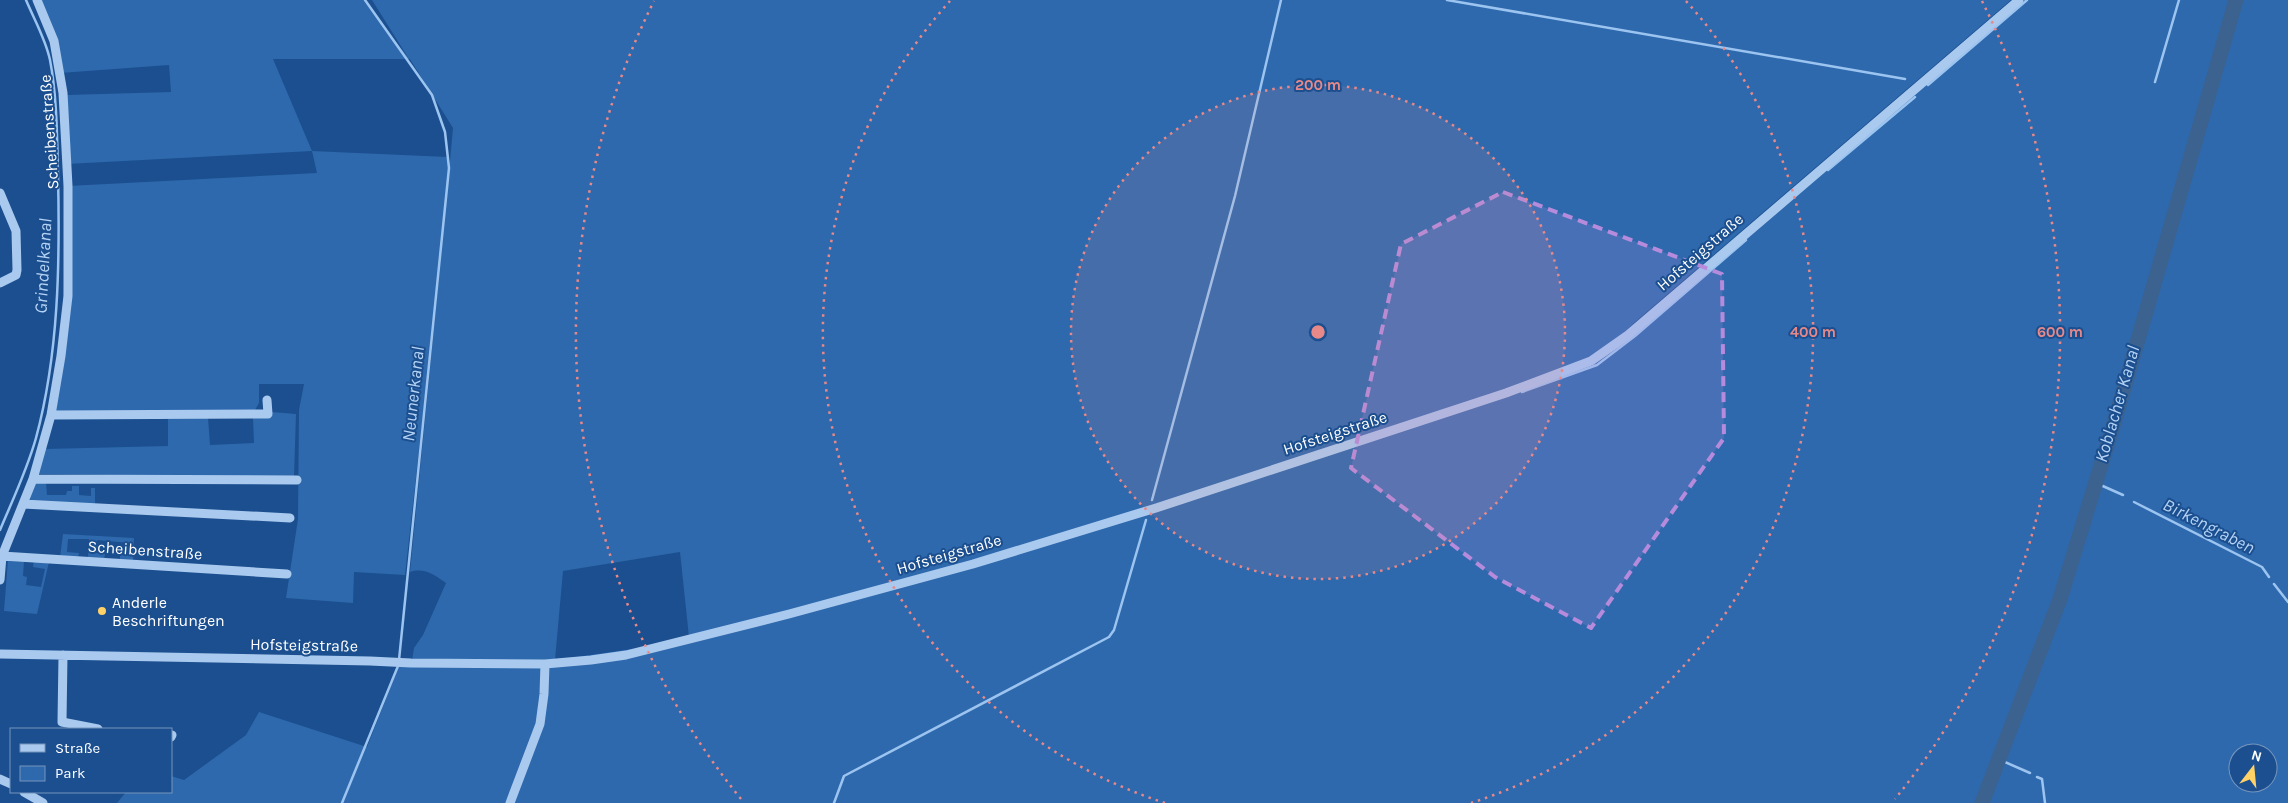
<svg xmlns="http://www.w3.org/2000/svg" width="2288" height="803" font-family="Karla,sans-serif">
  <style>
    .green { fill: #2e69ad; fill-rule: evenodd }
    .lines { fill: none; stroke-linecap: round; stroke-linejoin: round }
    .stream { stroke: #9cc4f0; stroke-width: 2.5 }
    .river { stroke: #3c6290; stroke-width: 15 }
    .minor { stroke: #a9c9ee; stroke-width: 9 }
    .marked { fill: #b68bdc; fill-opacity: 0.2; stroke: #b68bdc; stroke-width: 4; stroke-dasharray: 10 6; stroke-linejoin: round }
    .ring { fill: none; stroke: #e88989; stroke-width: 2.5; stroke-dasharray: 2.5 5 }
    .poi-dot { fill: #ffd166; stroke: #1b4f8f; stroke-width: 2 }
    .labels { text-anchor: middle; dominant-baseline: central; stroke-width: 4; stroke-linejoin: round; paint-order: stroke }
    .street-label { font-size: 16px; fill: #fff; stroke: #1b4f8f }
    .poi-label { font-size: 16px; fill: #fff; stroke: #1b4f8f; text-anchor: start }
    .water-label { font-size: 18px; font-style: italic; fill: #b5d3f5; stroke: #1b4f8f }
    .centre { fill: #e88989; stroke: #1b4f8f; stroke-width: 2.5 }
    .ring-label { font-size: 15px; text-anchor: middle; font-weight: bold; fill: #e88989; stroke: #1b4f8f; stroke-width: 4; stroke-linejoin: round; paint-order: stroke }
  </style>
  <rect width="100%" height="100%" fill="#1b4f8f"/>
  <!-- green -->
  <path class="green" d="M37 0H365L409 59 372 0H2011L1635 322 1582 374 2013 0H2288V803H117L126 792H171V776L184 780 246 735 259 712 367 747 399 666 412 660 414 648 423 635 446 583C435 575 424 567 410 572L442 246 405 575 354 572 353 603 286 598 298 519 299 410 304 384H259V403L255 410 51 415 61 356 68 186 317 173 312 151 67 164V95L171 92 169 65 60 73ZM273 59H410L453 128 448 183V157L312 151ZM680 552 689 637 653 646 555 660 563 571ZM2238 753H2268V783H2238Z
    M272 412 296 414 294 477 38 474 45 449 168 446V419L208 418 210 445 254 443 253 418 272 417Z
    M35 482H46L47 495H66L67 491H72V486H79V495L91 496V488H95V505L28 502Z
    M63 534 134 538 133 562H120V555H130V543L97 540 96 553 105 554 104 560 88 559 89 539H68L67 552 79 553 78 558 60 557Z
    M8 560 24 561 23 576 27 577 26 585 41 587 45 569 33 567 34 560 49 562 37 614 4 611Z"/>
  <g class="lines">
    <!-- stream -->
    <path class="stream" d="M365 0 432 95 445 132 449 168 399 660
      M1447 0 1905 79
      M2155 82 2179 0
      M1928 85 2027 0
      M1828 170 1915 97
      M1522 392 1597 365 1635 336 1746 240
      M2096 483 2123 495
      M1152 500 1235 196 1281 0
      M2134 502 2262 567 2269 577
      M0 530C13 499 27 470 36 438 59 353 60 261 58 174 57 137 57 96 50 60 46 40 34 19 26 0
      M2274 584 2288 602
      M1998 759 2030 773
      M2037 777 2042 779 2045 803
      M342 803 398 666
      M834 803 844 776 1109 637 1114 630 1146 520"/>
    <!-- river -->
    <path class="river" d="M1982 803 2060 599 2114 423 2236 0"/>
    <!-- minor -->
    <path class="minor" d="M0 193 16 231 17 270 16 275 0 283
      M51 415 268 414 267 400
      M33 479 297 480
      M23 504 290 518
      M2 556 287 574
      M0 580 2 556 33 479 51 415 61 356 68 296V186L63 93 54 41 37 0
      M0 654 370 661 411 663 545 664 591 660 626 655 789 614 973 564 1156 508 1506 393 1591 361 1628 335 2019 0
      M63 655 62 722 98 729
      M171 737 172 735
      M0 779 11 784
      M24 792 43 803
      M510 803 540 724 544 694 545 664"/>
  </g>
  <!-- marked area -->
  <path class="marked" d="M1503 192 1722 274 1724 438 1591 628 1495 577 1351 468 1401 244Z"/>
  <!-- distance rings -->
  <circle cx="1318" cy="332" r="247" fill="#e88989" fill-opacity=".12"/>
  <g class="ring">
    <circle cx="1318" cy="332" r="247"/>
    <path d="M1165 803A495 495 0 0 1 950 1M1686 1A495 495 0 0 1 1471 803"/>
    <path d="M741 799A742 742 0 0 1 654 1M1982 1A742 742 0 0 1 1895 799"/>
  </g>
  <!-- markers -->
  <circle class="poi-dot" cx="102" cy="611" r="5"/>
  <g class="labels">
    <!-- street labels -->
    <g class="street-label">
      <text transform="translate(49 132) rotate(-94)">Scheibenstraße</text>
      <text transform="translate(1700 252) rotate(-41)">Hofsteigstraße</text>
      <text transform="translate(1335 433) rotate(-18)">Hofsteigstraße</text>
      <text transform="translate(145 550) rotate(4)">Scheibenstraße</text>
      <text transform="translate(949 554) rotate(-16)">Hofsteigstraße</text>
      <text transform="translate(304 645) rotate(1)">Hofsteigstraße</text>
    </g>
    <!-- poi labels -->
    <g class="poi-label">
      <text x="112" y="602">Anderle<tspan x="112" dy="18">Beschriftungen</tspan></text>
    </g>
    <!-- water labels -->
    <g class="water-label">
      <text transform="translate(43 266) rotate(-87)">Grindelkanal</text>
      <text transform="translate(413 394) rotate(-84)">Neunerkanal</text>
      <text transform="translate(2117 404) rotate(-74)">Koblacher Kanal</text>
      <text transform="translate(2209 526) rotate(27)">Birkengraben</text>
    </g>
  </g>
  <circle cx="1318" cy="332" r="8" class="centre"/>
  <g class="ring-label">
    <text x="1318" y="90">200 m</text>
    <text x="1813" y="337">400 m</text>
    <text x="2060" y="337">600 m</text>
  </g>
  <!-- legend -->
  <rect x="10" y="728" width="162" height="65" fill="#1b4f8f" stroke="#7695bc"/>
  <rect x="20" y="744" width="25" height="8" fill="#a9c9ee" stroke="#7695bc"/>
  <text x="55" y="753" font-size="15" fill="#ffffff">Straße</text>
  <rect x="20" y="766" width="25" height="15" fill="#2e69ad" stroke="#7695bc"/>
  <text x="55" y="778" font-size="15" fill="#ffffff">Park</text>
  <!-- north arrow -->
  <g transform="translate(2253 768) rotate(16)"><circle r="24" fill="#1b4f8f" stroke="#7695bc"/>
  <path d="M0-4L9 19L0 12L-9 19Z" fill="#ffd166"/>
  <text y="-8" font-size="14" font-weight="bold" text-anchor="middle" fill="#ffffff">N</text>
  </g>
</svg>
